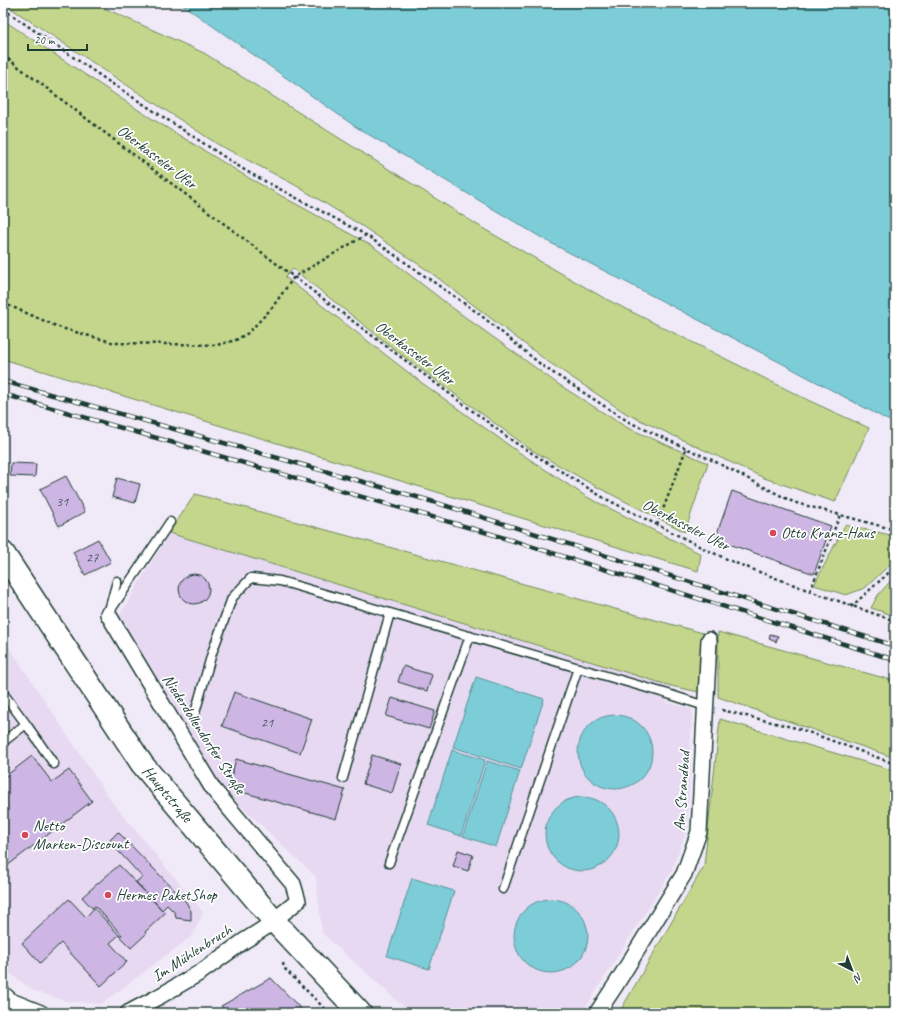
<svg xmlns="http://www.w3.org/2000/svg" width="898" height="1016" font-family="Caveat,sans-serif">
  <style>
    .built { fill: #e6d9f1 }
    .green { fill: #c3d68b; stroke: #718a60 }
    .water { fill: #7dcdd9; stroke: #579397 }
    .building { fill: #cdb5e4; stroke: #1f3d34 }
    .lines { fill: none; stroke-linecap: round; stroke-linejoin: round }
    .service-casing { stroke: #1f3d34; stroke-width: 11 }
    .minor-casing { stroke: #1f3d34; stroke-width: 18 }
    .secondary-casing { stroke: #1f3d34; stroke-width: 25 }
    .path { stroke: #1f3d34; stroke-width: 2.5; stroke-dasharray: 3 3; stroke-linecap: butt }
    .service { stroke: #fff; stroke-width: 8 }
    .minor { stroke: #fff; stroke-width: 15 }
    .secondary { stroke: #fff; stroke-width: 22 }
    .rail-casing { stroke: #1f3d34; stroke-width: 4.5 }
    .rail { stroke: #fff; stroke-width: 3; stroke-dasharray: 9; stroke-linecap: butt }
    .poi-dot { fill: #d1495b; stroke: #fff; stroke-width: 1.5 }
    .labels { text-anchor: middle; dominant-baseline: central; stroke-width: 3.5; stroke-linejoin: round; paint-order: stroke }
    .number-label { font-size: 14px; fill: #4a5b60 }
    .street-label { font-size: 16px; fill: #1f3d34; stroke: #fff }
    .poi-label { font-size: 16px; fill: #1f3d34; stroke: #fff; text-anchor: start }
  </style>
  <rect width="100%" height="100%" fill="#f0e9f7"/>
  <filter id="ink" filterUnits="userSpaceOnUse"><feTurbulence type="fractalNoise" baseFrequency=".025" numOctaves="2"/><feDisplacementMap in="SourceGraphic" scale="8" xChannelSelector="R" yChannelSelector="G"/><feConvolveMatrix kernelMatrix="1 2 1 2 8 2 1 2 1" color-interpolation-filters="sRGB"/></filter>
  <g filter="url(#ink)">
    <!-- built -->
    <path class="built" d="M169 533 671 686 666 702 692 709 687 829 671 872 582 1013H411L322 933 316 877 223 789 120 615Z
      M3 638 111 801 203 912 192 936 101 1004 67 1001 34 991 3 968Z"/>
    <!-- green -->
    <path class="green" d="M3 3H93L204 53 484 229 604 298 812 402 869 428 835 502 764 478 627 414 547 361 430 272 362 226 295 185 219 145 116 78Z
      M3 20 146 115 249 178 374 247 454 309 558 384 626 427 708 463 685 532 597 487 530 449 407 359 293 269 285 277 422 383 517 451 587 497 701 554 698 571 577 535 3 359Z
      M195 494 703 633 699 692 671 686 169 533Z
      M845 525 895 536V560L865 588 846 595 814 585Z
      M895 576V616L871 608 878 595Z
      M718 632 895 681V758L718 697Z
      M720 719 895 771V1013H619L704 866Z"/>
    <!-- water -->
    <path class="water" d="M180 3H895V424L783 364 547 241 356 127Z
      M476 677 544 699 521 769 453 747Z
      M578 752a37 37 0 1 1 74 0a37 37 0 1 1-74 0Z
      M452 750 485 760 461 836 428 825Z
      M487 761 520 771 496 847 463 836Z
      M545 834a37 37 0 1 1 74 0a37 37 0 1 1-74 0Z
      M412 878 454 891 429 969 387 956Z
      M514 936a37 37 0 1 1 74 0a37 37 0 1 1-74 0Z"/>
    <!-- building -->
    <path class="building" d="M11 463 36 464 35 477 10 476Z
      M66 476 85 512 59 526 40 489Z
      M117 478 140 484 135 503 112 497Z
      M732 491 831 526 814 574 715 539Z
      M98 539 111 562 85 575 73 552Z
      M179 589a15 15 0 1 1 30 0a15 15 0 1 1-30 0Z
      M770 634 778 636 776 642 769 639Z
      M403 666 432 675 427 691 398 682Z
      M234 692 312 719 300 753 222 726Z
      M392 698 435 711 429 729 386 716Z
      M372 755 401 764 392 793 363 784Z
      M32 756 52 782 69 770 92 801 3 869V778Z
      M236 759 345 790 336 819 228 788Z
      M118 832 186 902 191 911V920L176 918 175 913 167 905 162 910 136 882 142 877 109 841Z
      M458 850 473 855 468 871 453 866Z
      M119 865 165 913 145 932 146 934 131 948 119 936 122 935 95 906 92 908 82 897Z
      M69 899 86 917 94 908 119 935 110 943 127 962 101 986 61 943 40 963 22 943Z
      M271 978 305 1013H228L221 1006Z"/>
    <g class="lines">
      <!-- service casing -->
      <g class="service-casing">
        <path id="service" d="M117 581 108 614 170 522
          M3 693 26 724
          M195 713 212 653 232 598 251 578 280 581 668 694 705 706
          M3 742 26 724 54 764
          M343 778 390 613
          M389 863 470 636
          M503 889 578 668"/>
      </g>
      <!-- minor casing -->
      <g class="minor-casing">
        <path id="minor" d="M108 614 213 789 293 884 298 901 263 929 244 941 201 972 160 996 128 1013
          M3 994 11 1001 41 1013
          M597 1013 615 986 684 874 699 832 709 640"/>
      </g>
      <!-- secondary casing -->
      <g class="secondary-casing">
        <g id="secondary">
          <path id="s1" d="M3 553 142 764 274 921 360 1013"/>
        </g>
      </g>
      <!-- path -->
      <path class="path" d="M3 9 111 83 246 171 366 235 478 313 544 367 629 422 712 460 793 502 895 530
        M3 55 294 277 514 442 604 498 709 551 733 562 810 591 895 621
        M3 303 61 328 115 343 217 345 236 340 248 333 271 309 294 277 366 235
        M657 525 686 449
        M810 591 840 515
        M851 607 895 567
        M722 710 800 729 895 764
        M283 963 284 968 328 1012"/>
      <!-- service -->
      <use href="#service" class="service"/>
      <!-- minor -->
      <use href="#minor" class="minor"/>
      <!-- secondary -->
      <use href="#secondary" class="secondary"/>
      <!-- rail casing -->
      <g class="rail-casing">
        <path id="rail" d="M3 381 424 499 895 646
          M3 394 488 533 895 660"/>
      </g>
      <!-- rail -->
      <use href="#rail" class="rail"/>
    </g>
  </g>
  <!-- markers -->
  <g class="poi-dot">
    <circle cx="773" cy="533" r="4"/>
    <circle cx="25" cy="835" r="4"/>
    <circle cx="108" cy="895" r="4"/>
  </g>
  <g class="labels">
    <!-- number labels -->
    <g class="number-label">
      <text x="62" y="501">31</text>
      <text x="92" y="557">27</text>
      <text x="267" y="722">21</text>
    </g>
    <!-- street labels -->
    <g class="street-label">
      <text transform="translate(157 157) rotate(37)">Oberkasseler Ufer</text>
      <text transform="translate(415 353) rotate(37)">Oberkasseler Ufer</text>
      <text transform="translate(686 525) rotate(27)">Oberkasseler Ufer</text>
      <text transform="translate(204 734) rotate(57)">Niederdollendorfer Straße</text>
      <text transform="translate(682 791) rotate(-86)">Am Strandbad</text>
      <text stroke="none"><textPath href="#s1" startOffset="292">Hauptstraße</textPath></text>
      <text transform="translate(192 953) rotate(-33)">Im Mühlenbruch</text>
    </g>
    <!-- poi labels -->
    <g class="poi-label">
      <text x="781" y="533">Otto Kranz-Haus</text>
      <text x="33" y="826">Netto<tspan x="33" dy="18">Marken-Discount</tspan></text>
      <text x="116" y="895">Hermes PaketShop</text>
    </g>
  </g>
  <!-- margin -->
  <rect width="898" height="1016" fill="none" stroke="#fff" stroke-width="16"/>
  <rect x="8" y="8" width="882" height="1000" fill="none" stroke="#1f3d34" stroke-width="1.5" filter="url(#ink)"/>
  <!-- north arrow -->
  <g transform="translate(852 970) rotate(138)" stroke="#ffffff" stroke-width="3" paint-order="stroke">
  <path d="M0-3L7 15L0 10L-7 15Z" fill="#1f3d34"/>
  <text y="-6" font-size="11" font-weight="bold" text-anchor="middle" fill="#1f3d34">N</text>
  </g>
  <!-- scale -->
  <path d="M28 44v6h59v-6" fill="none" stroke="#1f3d34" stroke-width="2"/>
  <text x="34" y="44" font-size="12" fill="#1f3d34" stroke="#ffffff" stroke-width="3" paint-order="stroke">20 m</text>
</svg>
